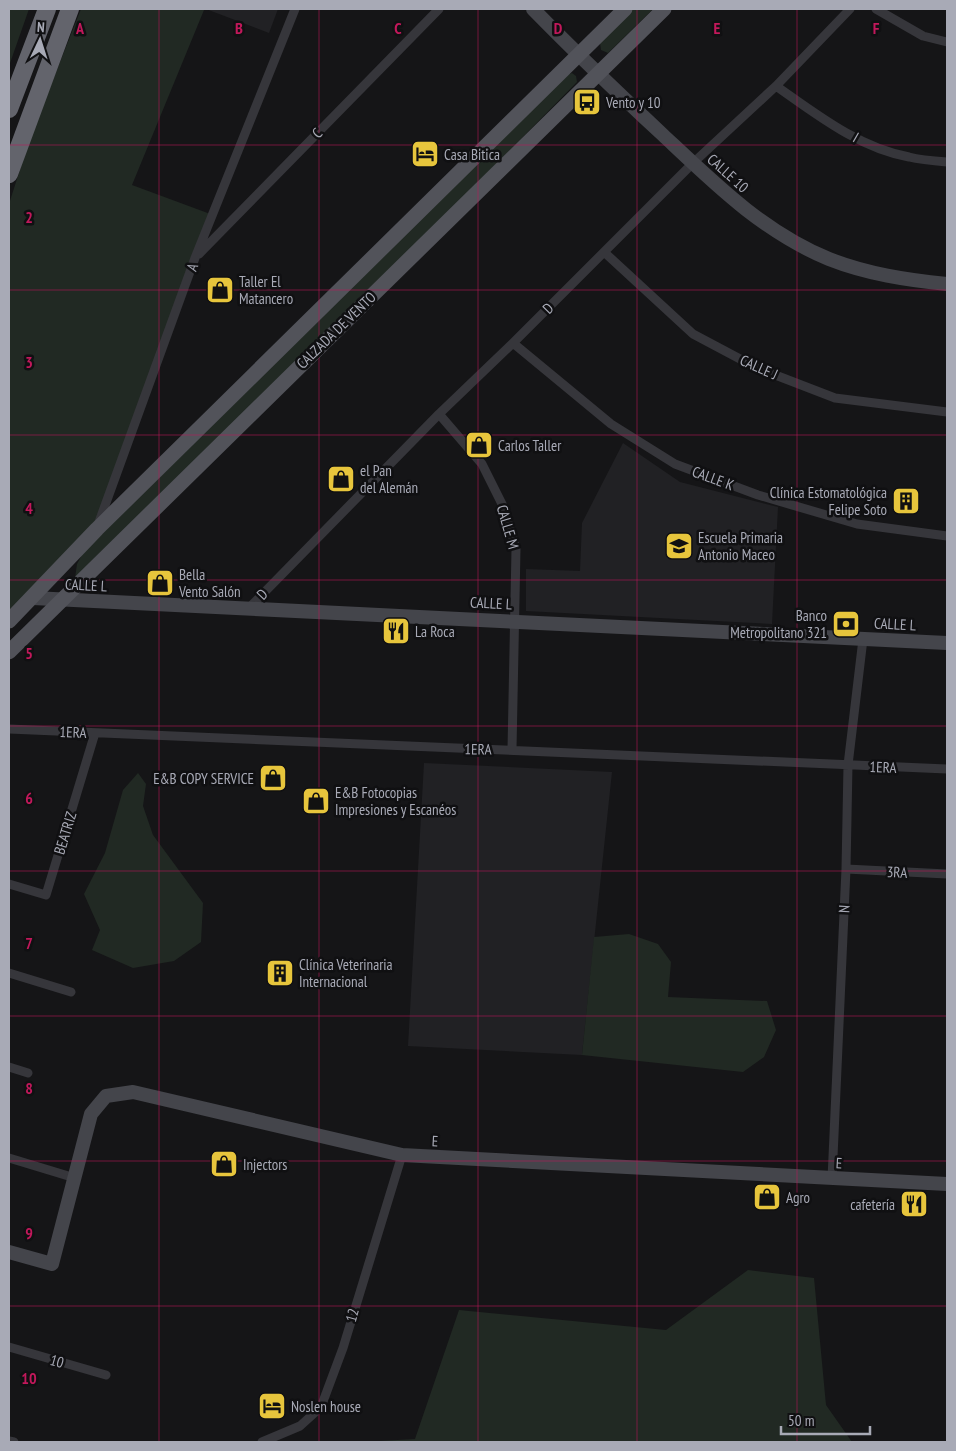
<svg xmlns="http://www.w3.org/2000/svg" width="956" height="1451" font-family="'PT Sans Narrow',sans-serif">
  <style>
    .built { fill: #212124 }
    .green { fill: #212923 }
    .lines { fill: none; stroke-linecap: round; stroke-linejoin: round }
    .street { stroke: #36363b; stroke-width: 9 }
    .secondary { stroke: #44454b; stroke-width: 14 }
    .primary { stroke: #52535a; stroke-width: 15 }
    .highway { stroke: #63646c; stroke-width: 18 }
    .grid { fill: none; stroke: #c2185b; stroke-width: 1; stroke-opacity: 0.55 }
    .labels { text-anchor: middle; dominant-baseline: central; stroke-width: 5; stroke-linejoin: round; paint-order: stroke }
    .poi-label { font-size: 15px; fill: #a8aab6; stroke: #101012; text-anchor: start }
    .street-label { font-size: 15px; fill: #a8aab6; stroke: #101012 }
    .grid-label { font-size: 16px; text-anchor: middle; font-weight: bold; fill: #c2185b; stroke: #101012; stroke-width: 5; stroke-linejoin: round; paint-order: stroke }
  </style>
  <rect width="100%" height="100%" fill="#151517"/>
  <!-- built -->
  <path class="built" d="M206 9H278L269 33Z
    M623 443 680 482 778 507 772 624 526 611V569L580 571 582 523Z
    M424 763 612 772 582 1055 408 1046Z"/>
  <!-- green -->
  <path class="green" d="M9 9H29L9 66Z
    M81 9 204 10 132 185 213 215 97 529 9 621V204L30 138Z
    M633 9H653L608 53 601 50 600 43Z
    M572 73 576 76 577 82 330 333 75 578 77 564 83 553 567 75Z
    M138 773 146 784 143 806 153 835 203 903 201 942 174 961 133 968 92 950 100 930 84 894 105 853 123 790Z
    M629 934 658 944 671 962 668 997 767 1001 776 1030 764 1057 743 1072 582 1055 594 937Z
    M748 1270 814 1278 826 1405 852 1442H362L415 1439 459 1310 666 1330Z"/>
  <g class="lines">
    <!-- street -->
    <path class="street" d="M876 9 923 36 947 42
      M776 86C816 114 859 148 909 157 921 160 934 161 947 162
      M604 252 693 334 757 368 835 398 947 412
      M199 254 439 9
      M513 343 611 424 675 464 758 495 857 524 947 536
      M439 414 482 464 504 508 516 549 512 749
      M99 522 195 258 295 9
      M248 609 439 414 513 343 693 163 776 86 850 9
      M9 729 947 769
      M846 869 947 874
      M9 884 46 895 95 733
      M9 973 71 992
      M9 1067 28 1073
      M9 1158 75 1178
      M832 1179 846 869 848 765 863 639
      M9 1347 106 1375
      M9 1441 14 1442
      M262 1442 300 1426 321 1407 343 1348 402 1155"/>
    <!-- secondary -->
    <path class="secondary" d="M533 9C575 52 619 94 663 135 714 183 763 232 829 259 867 274 907 280 947 284
      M33 598 947 643
      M9 1252 52 1264 91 1114 106 1096 133 1092 402 1155 947 1184"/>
    <!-- primary -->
    <path class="primary" d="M9 621 97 529 625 9
      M9 652 664 9"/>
    <!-- highway -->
    <path class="highway" d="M9 109 47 9
      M9 174 70 9"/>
  </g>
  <!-- grid -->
  <path class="grid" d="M159 9V1442M319 9V1442M478 9V1442M637 9V1442M797 9V1442M9 145H947M9 290H947M9 435H947M9 580H947M9 726H947M9 871H947M9 1016H947M9 1161H947M9 1306H947"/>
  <!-- icons -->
  <defs>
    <g id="bus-square" transform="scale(1.4375)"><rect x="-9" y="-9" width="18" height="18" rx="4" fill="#e7c53c" stroke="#101012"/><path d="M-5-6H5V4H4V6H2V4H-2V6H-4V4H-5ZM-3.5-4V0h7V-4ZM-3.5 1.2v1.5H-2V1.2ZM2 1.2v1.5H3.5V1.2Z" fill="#111"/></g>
    <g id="hotel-square" transform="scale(1.4375)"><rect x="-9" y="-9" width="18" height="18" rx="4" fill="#e7c53c" stroke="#101012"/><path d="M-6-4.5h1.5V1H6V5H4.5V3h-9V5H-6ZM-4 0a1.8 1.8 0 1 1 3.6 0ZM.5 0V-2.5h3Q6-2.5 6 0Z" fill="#111"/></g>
    <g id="shop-square" transform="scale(1.4375)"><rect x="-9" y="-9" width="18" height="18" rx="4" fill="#e7c53c" stroke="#101012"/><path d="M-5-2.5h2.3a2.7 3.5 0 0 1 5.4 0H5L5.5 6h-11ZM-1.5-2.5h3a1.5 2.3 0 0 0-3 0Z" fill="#111"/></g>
    <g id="building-square" transform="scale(1.4375)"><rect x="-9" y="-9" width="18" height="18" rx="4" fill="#e7c53c" stroke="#101012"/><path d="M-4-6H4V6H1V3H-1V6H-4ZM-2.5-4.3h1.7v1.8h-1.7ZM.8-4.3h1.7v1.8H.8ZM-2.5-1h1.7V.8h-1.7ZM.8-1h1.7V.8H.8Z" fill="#111"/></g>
    <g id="school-square" transform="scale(1.4375)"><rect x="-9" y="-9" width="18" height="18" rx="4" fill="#e7c53c" stroke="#101012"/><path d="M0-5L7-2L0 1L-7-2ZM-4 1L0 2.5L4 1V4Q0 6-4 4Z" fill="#111"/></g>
    <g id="bank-square" transform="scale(1.4375)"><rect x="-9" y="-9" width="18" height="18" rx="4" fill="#e7c53c" stroke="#101012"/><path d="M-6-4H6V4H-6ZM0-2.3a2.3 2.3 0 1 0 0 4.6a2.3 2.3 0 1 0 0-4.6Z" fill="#111"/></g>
    <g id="restaurant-square" transform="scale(1.4375)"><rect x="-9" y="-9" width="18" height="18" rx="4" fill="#e7c53c" stroke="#101012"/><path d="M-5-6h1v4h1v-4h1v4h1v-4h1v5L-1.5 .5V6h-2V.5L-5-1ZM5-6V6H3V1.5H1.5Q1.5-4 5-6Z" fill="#111"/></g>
  </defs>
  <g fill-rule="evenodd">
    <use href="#bus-square" x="587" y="102"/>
    <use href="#hotel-square" x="425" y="154"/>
    <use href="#shop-square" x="220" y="290"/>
    <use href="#shop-square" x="479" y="445"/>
    <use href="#shop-square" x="341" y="479"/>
    <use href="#building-square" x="906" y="501"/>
    <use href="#school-square" x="679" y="546"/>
    <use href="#shop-square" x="160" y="583"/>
    <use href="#bank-square" x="846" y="624"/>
    <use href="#restaurant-square" x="396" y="631"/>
    <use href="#shop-square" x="273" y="778"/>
    <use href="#shop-square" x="316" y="801"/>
    <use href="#building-square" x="280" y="973"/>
    <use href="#shop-square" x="224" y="1164"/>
    <use href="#shop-square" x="767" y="1197"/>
    <use href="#restaurant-square" x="914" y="1204"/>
    <use href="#hotel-square" x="272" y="1406"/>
  </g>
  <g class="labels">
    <!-- poi labels -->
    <g class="poi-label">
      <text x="606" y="102">Vento y 10</text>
      <text x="444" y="154">Casa Bitica</text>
      <text x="239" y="281">Taller El<tspan x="239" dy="17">Matancero</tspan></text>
      <text x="498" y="445">Carlos Taller</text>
      <text x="360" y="470">el Pan<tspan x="360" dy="17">del Alemán</tspan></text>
      <text x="887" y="492" text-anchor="end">Clínica Estomatológica<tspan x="887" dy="17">Felipe Soto</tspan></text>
      <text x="698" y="537">Escuela Primaria<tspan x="698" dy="17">Antonio Maceo</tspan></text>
      <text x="179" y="574">Bella<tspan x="179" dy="17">Vento Salón</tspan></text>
      <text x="827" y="615" text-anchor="end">Banco<tspan x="827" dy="17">Metropolitano 321</tspan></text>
      <text x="415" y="631">La Roca</text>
      <text x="254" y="778" text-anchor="end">E&amp;B COPY SERVICE</text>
      <text x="335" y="792">E&amp;B Fotocopias<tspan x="335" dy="17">Impresiones y Escanéos</tspan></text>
      <text x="299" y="964">Clínica Veterinaria<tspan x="299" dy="17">Internacional</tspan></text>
      <text x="243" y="1164">Injectors</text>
      <text x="786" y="1197">Agro</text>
      <text x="895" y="1204" text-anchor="end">cafetería</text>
      <text x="291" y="1406">Noslen house</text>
    </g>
    <!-- street labels -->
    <g class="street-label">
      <text transform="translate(317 133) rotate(-46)">C</text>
      <text transform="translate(856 137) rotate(30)">I</text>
      <text transform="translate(728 173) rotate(42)">CALLE 10</text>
      <text transform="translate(192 267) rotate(-70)">A</text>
      <text transform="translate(548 308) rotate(-45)">D</text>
      <text transform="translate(336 330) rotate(-44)">CALZADA DE VENTO</text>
      <text transform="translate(759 367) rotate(24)">CALLE J</text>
      <text transform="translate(713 478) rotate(20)">CALLE K</text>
      <text transform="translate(508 527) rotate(74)">CALLE M</text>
      <text transform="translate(86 585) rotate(3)">CALLE L</text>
      <text transform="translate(262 594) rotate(-46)">D</text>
      <text transform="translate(491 603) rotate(3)">CALLE L</text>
      <text transform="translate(895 624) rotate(3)">CALLE L</text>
      <text transform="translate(73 732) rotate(2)">1ERA</text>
      <text transform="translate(478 749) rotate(1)">1ERA</text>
      <text transform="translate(883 767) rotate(2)">1ERA</text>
      <text transform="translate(65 833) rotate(-73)">BEATRIZ</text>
      <text transform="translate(897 872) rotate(3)">3RA</text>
      <text transform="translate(844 909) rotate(-87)">N</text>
      <text transform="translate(435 1141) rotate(3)">E</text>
      <text transform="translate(839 1163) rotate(3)">E</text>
      <text transform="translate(352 1315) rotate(-75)">12</text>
      <text transform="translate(57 1361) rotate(16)">10</text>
    </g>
  </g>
  <g class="grid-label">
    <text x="80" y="34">A</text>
    <text x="239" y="34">B</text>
    <text x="398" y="34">C</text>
    <text x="558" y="34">D</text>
    <text x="717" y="34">E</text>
    <text x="876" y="34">F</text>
    <text x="29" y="223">2</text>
    <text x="29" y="368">3</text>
    <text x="29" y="514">4</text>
    <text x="29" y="659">5</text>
    <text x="29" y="804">6</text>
    <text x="29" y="949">7</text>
    <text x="29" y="1094">8</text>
    <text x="29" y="1239">9</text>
    <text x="29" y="1384">10</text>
  </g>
  <!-- border -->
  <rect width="956" height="1451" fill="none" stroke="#a8aab6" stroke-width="20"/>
  <!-- north arrow -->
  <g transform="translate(40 40) rotate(4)" stroke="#101012" stroke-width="4" paint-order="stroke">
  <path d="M0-4L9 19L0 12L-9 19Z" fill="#a8aab6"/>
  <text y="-8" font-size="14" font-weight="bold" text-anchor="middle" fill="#a8aab6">N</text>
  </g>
  <!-- scale -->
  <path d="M781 1426v8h89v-8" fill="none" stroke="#a8aab6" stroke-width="2.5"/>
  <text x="788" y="1426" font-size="15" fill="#a8aab6" stroke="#101012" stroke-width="4" paint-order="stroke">50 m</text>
</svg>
